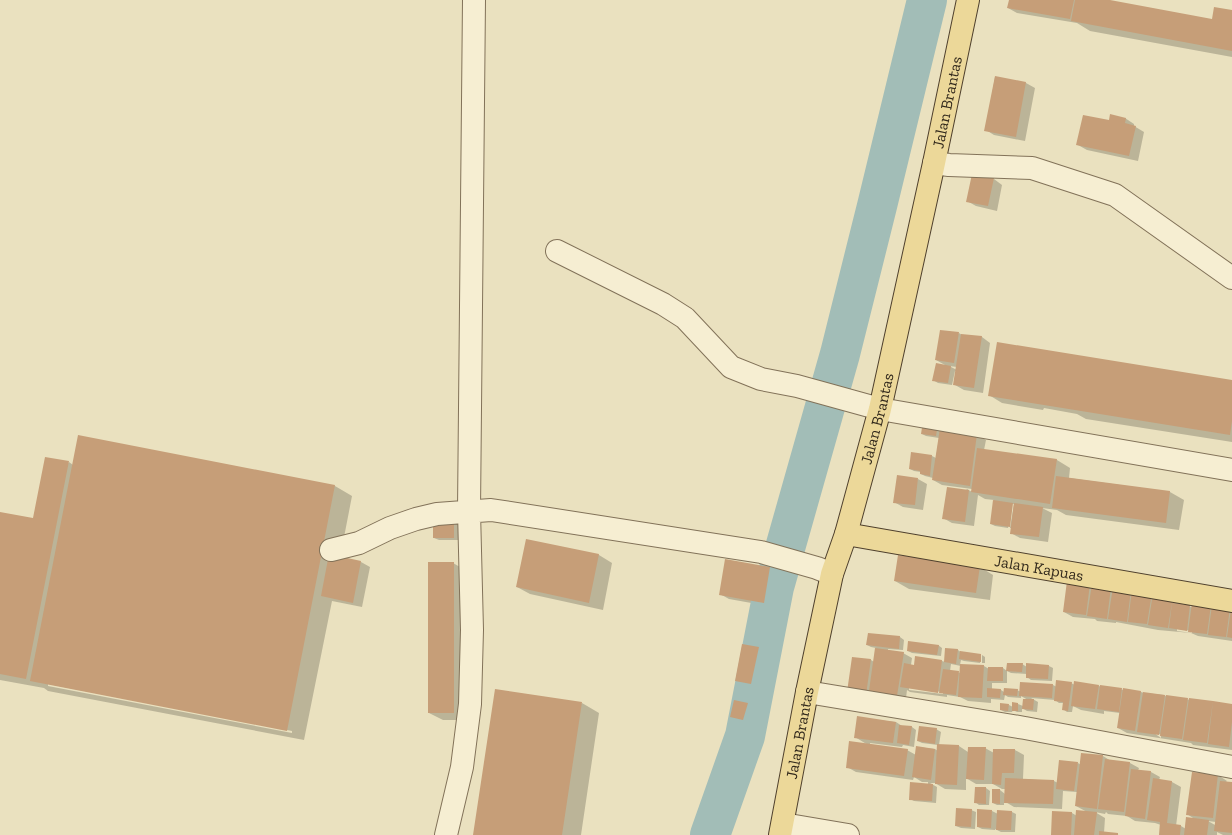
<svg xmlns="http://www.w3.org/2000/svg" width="1232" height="835" font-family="'Zilla Slab',serif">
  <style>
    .shadow { fill: #0003; fill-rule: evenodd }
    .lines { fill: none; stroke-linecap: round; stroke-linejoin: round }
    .river { stroke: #a2bdb7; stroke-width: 40 }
    .building { fill: #c69e78 }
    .minor-casing { stroke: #827259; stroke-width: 24 }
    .major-casing { stroke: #4f402d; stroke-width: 24 }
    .minor { stroke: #f6eed2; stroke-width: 22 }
    .major { stroke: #ecd899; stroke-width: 22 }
    .labels { text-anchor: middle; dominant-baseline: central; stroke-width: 3.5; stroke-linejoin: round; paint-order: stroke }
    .street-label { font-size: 16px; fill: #32291c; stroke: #f2ebce }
  </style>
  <rect width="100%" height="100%" fill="#eae1bf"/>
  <!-- shadow -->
  <path class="shadow" d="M1010 0H1105L1213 20 1232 11V57L1090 31 1077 23 1017 13 1008 8Z
    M995 77 1026 83 1035 88 1025 141 994 135 986 130Z
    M1125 118 1134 124V126L1144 132 1138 161 1087 150 1078 145 1110 121Z
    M994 179 1002 185 997 211 976 206 967 201Z
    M959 333 962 335 982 337 990 343 983 393 964 390 955 385 957 371H955L952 385 938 383 933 380 945 365 936 360ZM949 366 957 367V370Z
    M1232 381V442L1086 419 1077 414 1044 408 1043 410 1002 403 989 395Z
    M923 422 977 435 986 440 984 450 1057 460 1070 468 1069 478 1170 492 1184 500 1179 530 1066 515 1057 510 1042 508 1052 513 1048 542 1020 538 1011 533 1012 528H1010L1014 504H1012L1008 528 995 526 991 524 994 500 985 499 978 495 974 526 952 523 943 518 967 489 972 492V489L942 485 933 480V478L925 476 921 474V472L914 471 910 469 912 453 932 456 936 458 939 438 926 436 922 434Z
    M69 462 73 465 335 486 352 496 340 558 361 562 370 567 362 607 332 601 304 740 48 691 44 688 0 680V513L33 519ZM48 684 292 731V733L48 686Z
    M918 479 927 484 923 510 903 507 894 502Z
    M434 519 458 522V540H439L434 538Z
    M527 540 599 555 612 563 603 610 530 594 517 587Z
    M726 560 770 568 779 573 773 607 729 599 720 594Z
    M453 563 467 571V720H443L429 713Z
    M980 567 993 575 990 600 909 589 895 581Z
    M1068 582 1181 602V605L1192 607 1232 609V641L1198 636 1191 633 1158 630 1116 622V623L1097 621 1095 619 1073 617 1064 612ZM1177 629 1192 631V633L1177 631Z
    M900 637 904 640 903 650 888 649V651L903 653 912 658 911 665 915 666 942 661 945 662 946 649 958 650 962 653 981 655 980 663 964 661 961 660 960 665 984 666 989 669V668H1003L1007 671V683H992V690H1001L1004 692 1017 690 1021 692 1053 685 1057 687 1071 683 1075 685 1098 686 1124 690V689L1141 692 1144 693 1164 695 1167 697 1232 705V750L1193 745 1191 743 1127 733 1118 728 1120 713 1104 711V714L1081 710 1073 706 1072 712H1067L1063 709V703H1059L1055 700 1031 698 1038 702 1037 712 1027 711 1022 708V712H1017L1013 710 1012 712H1005L1001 710 1009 705 1013 707 1018 704 1023 706 1028 700 1021 696V698L1008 697 1005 695 1004 700 991 699V703L968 701 960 697 947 695V697L910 692 907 690 905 706 857 697 853 658 871 660 874 662 876 648 871 647 867 645ZM951 664 961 666V673L950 671ZM909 688 943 692V694L909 690ZM1155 732 1161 735V738L1154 733Z
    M938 645 942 648 941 656 912 653 908 651Z
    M758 648 767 654 760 688 745 685 736 680Z
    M982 655 985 657V663H982Z
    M1022 664 1027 667 1049 666 1053 668 1052 681 1031 680 1027 677V674L1011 673 1007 671Z
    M582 703 599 713 581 835H474Z
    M747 704 752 706 748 722 736 719 731 716Z
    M858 718 896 722 902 726 912 727 916 730 914 747 903 745 902 747 870 743V745L907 750 916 755 917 747 935 749 938 751V745L922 743 918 741 936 729 941 732 939 745 959 746 968 752 985 748 994 753V750H1015L1024 755 1023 779 1054 781 1058 783 1078 763 1081 765 1103 756 1111 761 1130 763 1139 768 1138 771 1151 772 1160 777 1159 780 1172 782 1181 787 1176 826H1181L1186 829 1196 820 1187 814 1218 775 1227 781 1226 782 1232 783V835H1223L1217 832V835H1160L1161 825 1155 823 1135 821 1127 816 1108 814 1106 812 1105 814 1095 812 1105 818 1104 833 1119 835H1052L1053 812 1072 813 1077 816 1087 812 1076 806 1077 792 1063 791 1062 809 1014 807 1004 801V805H997L993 803 1000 790 1005 794V789H1002L993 784H976L966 778V790L945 789 935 783H930L937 787 936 803 914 801 910 799 928 784V782H922L914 777 913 780 856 772 847 767 868 745 855 737ZM1208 821 1216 822 1215 825Z
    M986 788 990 791 989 805H979L975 802Z
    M971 810 976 812 975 829 961 828 956 826Z
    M992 811 998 814 1012 812 1016 814 1015 832H1001L995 829V830L982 829 978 827Z"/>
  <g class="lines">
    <!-- river -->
    <path class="river" d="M710 835 745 736 774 587 840 354 877 206 927 0"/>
  </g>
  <!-- building -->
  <path class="building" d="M1009 0H1074L1070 19 1007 8Z
    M1075 0H1110L1212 19 1214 7 1232 10V51L1071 21Z
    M995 76 1026 82 1016 137 984 131Z
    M1110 114 1126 118 1125 123 1136 126 1129 156 1076 145 1083 115 1109 120Z
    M972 174 994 178 988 206 966 202Z
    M940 330 959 332 954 363 935 360Z
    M961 334 982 336 974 388 953 385Z
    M997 342 1232 380V421L1230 435 988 396Z
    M936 363 951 366 948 383 932 381Z
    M923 421 938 423 936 436 921 434Z
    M940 428 977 434 970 486 932 480Z
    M78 435 335 485 287 731 30 681Z
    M977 448 1057 459 1050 504 971 492Z
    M911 452 932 455 930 476 920 474V471L909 469Z
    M45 457 69 461 26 679 0 674V512L33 518Z
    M897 475 918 478 915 505 893 503Z
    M1056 476 1170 491 1166 523 1052 508Z
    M947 487 969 490 965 522 942 519Z
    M993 500 1013 503 1010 527 990 524Z
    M1014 503 1043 507 1039 537 1010 534Z
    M433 518H454V538H433Z
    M526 539 599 554 589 603 516 587Z
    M329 554 361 561 353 603 321 596Z
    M898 555 980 566 976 593 894 581Z
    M725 559 770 567 764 603 719 595Z
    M428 562H454V713H428Z
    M1067 581 1090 584 1086 615 1063 612Z
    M1092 584 1111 587 1107 619 1087 616Z
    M1113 587 1131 590 1127 622 1108 619Z
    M1132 590 1152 593 1147 624 1128 622Z
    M1153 593 1173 596 1168 628 1148 625Z
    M1172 603 1190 605 1187 631 1169 628Z
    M1192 603 1211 605 1207 634 1188 632Z
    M1212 605 1230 608 1226 637 1208 635Z
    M1231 609H1232V638L1227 637Z
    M868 633 900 636 899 649 866 645Z
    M908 641 939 645 937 655 907 651Z
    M742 644 759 647 751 684 735 681Z
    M875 648 904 652 896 702 868 698Z
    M945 648 958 649 956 664 944 662Z
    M960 651 981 654V662L959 659Z
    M915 656 942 660 938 693 900 687 904 663 914 665Z
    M852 657 871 659 866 695 847 692Z
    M1007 663H1023L1022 672 1006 671Z
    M1026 663 1049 665 1048 679 1026 678Z
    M960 664 984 665 982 698 958 697Z
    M988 667H1003V681H987Z
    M943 669 959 671 956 695 939 693Z
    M1056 680 1072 682 1068 711 1062 710 1063 702 1054 701Z
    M1074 681 1099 685 1095 709 1071 706Z
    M1020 682 1053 684 1052 698 1019 696Z
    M1100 685 1122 688 1119 712 1097 709Z
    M987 688 1001 689 1000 698 987 697Z
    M1004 688 1018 689 1017 696 1003 695Z
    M1123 688 1141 691 1135 731 1117 728Z
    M495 689 582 702 562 835H473Z
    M1143 692 1165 695 1159 735 1137 732Z
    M1166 695 1188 698 1182 739 1160 736Z
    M1189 698 1213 701 1207 743 1183 740Z
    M1023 699H1034L1033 710 1022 709Z
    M734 700 748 703 743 720 730 717Z
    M1213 701 1232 704V722L1229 747 1208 744Z
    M1012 702 1018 703V711H1012Z
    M1000 703 1009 704 1008 711 1000 710Z
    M857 716 896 722 893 743 854 738Z
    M899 725 912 726 909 745 897 743Z
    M919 726 937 728 935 744 917 741Z
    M849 741 908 749 904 776 846 768Z
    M937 744 959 745 957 785 935 784Z
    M916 746 935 749 931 780 912 777Z
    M968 747H986L984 780 966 779Z
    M993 749H1015L1014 773H1002L1001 785 992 784Z
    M1081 753 1103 755 1097 809 1075 806Z
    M1105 759 1130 762 1124 812 1098 809Z
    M1059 760 1078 762 1074 791 1056 789Z
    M1131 769 1151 771 1145 819 1125 816Z
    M1192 772 1218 774 1213 818 1186 815Z
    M1005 778 1054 780 1053 804 1004 803Z
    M1153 778 1172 781 1167 823 1181 825 1180 835H1159L1160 822 1147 820Z
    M1220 781 1232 782V833L1214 831Z
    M910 782 933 784 932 801 909 800Z
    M975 787H986V804L974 803Z
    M992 789H1000V804L992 803Z
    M956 808 972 809 971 827 955 826Z
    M977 809 992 810 991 828 977 827Z
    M997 810 1012 811 1011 830H996Z
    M1076 810 1097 812 1094 835H1074Z
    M1052 811 1072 812 1071 835H1051Z
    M1186 817 1209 820 1207 835H1184Z
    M1099 831 1118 833V835H1099Z"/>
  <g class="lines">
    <!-- minor casing -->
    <g class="minor-casing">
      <path id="minor" d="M934 163 949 165 1032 168 1115 195 1232 278
        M557 251 663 304 685 318 731 367 761 379 797 386 880 409 1232 470
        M331 550 359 543 390 528 416 519 437 514 491 510 761 552 817 568 832 574
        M807 692 1025 728 1232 767
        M783 824 848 835
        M446 835 462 767 470 704 472 630 469 511 474 0"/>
    </g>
    <!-- major casing -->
    <g class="major-casing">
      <g id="major">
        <path id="s1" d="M846 534 1232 601"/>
        <path id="s2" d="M780 835 807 692 832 574 846 534 880 409 934 163 968 0"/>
      </g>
    </g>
    <!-- minor -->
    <use href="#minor" class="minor"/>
    <!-- major -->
    <use href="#major" class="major"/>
  </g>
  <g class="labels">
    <!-- street labels -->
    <g class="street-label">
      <text stroke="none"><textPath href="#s2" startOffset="752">Jalan Brantas</textPath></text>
      <text stroke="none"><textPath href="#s2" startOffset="428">Jalan Brantas</textPath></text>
      <text stroke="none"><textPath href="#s1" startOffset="196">Jalan Kapuas</textPath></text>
      <text stroke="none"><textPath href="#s2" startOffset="104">Jalan Brantas</textPath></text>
    </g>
  </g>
</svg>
